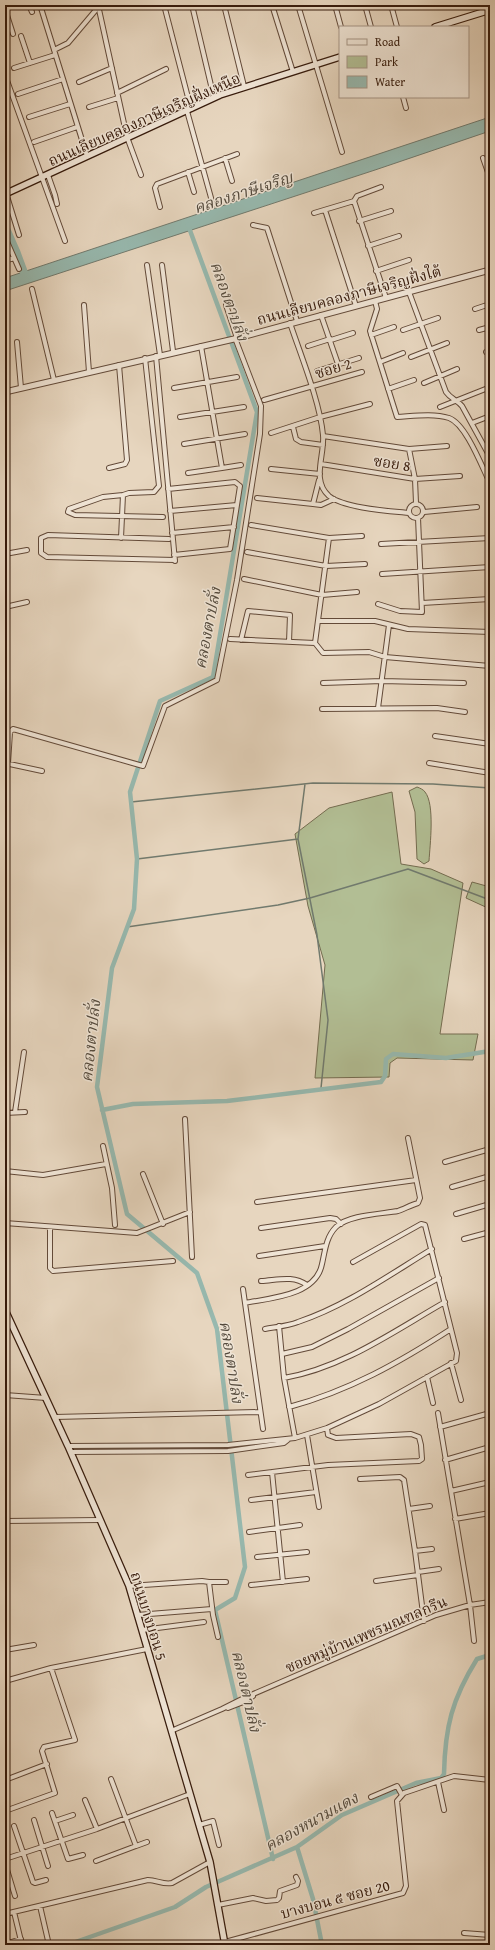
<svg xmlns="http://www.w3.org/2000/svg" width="495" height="1950" font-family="'Gentium Book Plus','Noto Serif Thai',serif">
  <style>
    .green { fill: #b2be94; stroke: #746c50 }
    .water { fill: #97b9af; stroke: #717a6e }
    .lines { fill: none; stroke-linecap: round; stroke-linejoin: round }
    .stream { stroke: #717a6e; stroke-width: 1.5 }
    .canal { stroke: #97b9af; stroke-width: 4.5 }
    .river { stroke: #97b9af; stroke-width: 8 }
    .minor-casing { stroke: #634a39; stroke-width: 6 }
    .tertiary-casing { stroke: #634a39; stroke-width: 7 }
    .secondary-casing { stroke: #371b0c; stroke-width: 8 }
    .minor { stroke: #efe4d5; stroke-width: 4 }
    .tertiary { stroke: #efe4d5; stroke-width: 5 }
    .secondary { stroke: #efe4d5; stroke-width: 5.5 }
    .labels { text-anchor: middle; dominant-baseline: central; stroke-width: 3; stroke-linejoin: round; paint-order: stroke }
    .street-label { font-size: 15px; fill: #371b0c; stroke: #efe4d5 }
    .water-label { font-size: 16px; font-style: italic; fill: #544a3d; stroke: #efe4d5 }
  </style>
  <rect width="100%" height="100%" fill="#e7d6bf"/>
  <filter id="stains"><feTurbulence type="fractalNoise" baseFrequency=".005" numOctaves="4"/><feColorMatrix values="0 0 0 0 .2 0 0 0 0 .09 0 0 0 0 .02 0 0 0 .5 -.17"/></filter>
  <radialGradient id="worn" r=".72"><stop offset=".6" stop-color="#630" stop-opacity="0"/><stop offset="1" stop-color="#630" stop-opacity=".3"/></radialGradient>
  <!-- green -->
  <path class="green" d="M417 787C420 788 424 790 425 792 435 804 430 845 429 861L424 864 417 859 415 812 409 791Z
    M392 792 401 864 431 869 463 883 440 1034H478L473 1060 397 1058 390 1063 389 1077 315 1078 325 965 308 906 295 834 329 808Z
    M472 882 490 887V909L466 898Z"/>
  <!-- water -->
  <path class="water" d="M490 117V131L375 170 5 291V278Z"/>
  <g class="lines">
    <!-- stream -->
    <path class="stream" d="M305 784 298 839 317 935 328 1020 321 1088
      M131 802 313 783 433 784 490 788
      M137 859 298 839
      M127 927 278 905 310 898 408 869 490 900"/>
    <!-- canal -->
    <path class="canal" d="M188 225 257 412 213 677 160 701 130 792 137 859 134 909 112 968 97 1087 127 1214 197 1273 217 1329 245 1567 235 1598 215 1610 273 1859
      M102 1110 133 1104 227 1101 381 1082 385 1076 386 1059 393 1054 446 1058 490 1051
      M297 1847 313 1899 322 1945
      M67 1945 175 1907 206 1887 297 1847 342 1815 416 1783 441 1778 444 1774C445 1727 452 1699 477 1659L490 1655"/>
    <!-- river -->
    <path class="river" d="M5 226 16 251 26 278"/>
    <!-- minor casing -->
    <g class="minor-casing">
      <path id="minor" d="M29 5 32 12
        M98 5 127 137 141 175
        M164 5 191 109
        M192 5 214 98
        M224 5 244 86
        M272 5 293 72
        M298 5 342 152
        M335 5 341 27
        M365 5 371 27
        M391 5 397 27
        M41 8 87 156
        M5 9 13 34
        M21 36 30 63
        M54 50 68 43 95 11
        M14 68 55 55
        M5 75 65 241
        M79 82 112 68
        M117 93 166 69
        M18 94 63 79
        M403 97 406 108
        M89 107 118 98
        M187 111 213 205
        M29 117 70 104
        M34 142 77 127
        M225 158 232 181
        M483 158 490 178
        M188 172 194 192
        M48 175 55 195 57 204
        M6 193 19 235
        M354 201 386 298
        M160 207 155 188 157 184 237 154
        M325 210 356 306
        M314 213 354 201 357 196 381 187
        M359 221 391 211
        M253 225 267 228 297 321
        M5 237 19 269
        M368 246 399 236
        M5 261 14 258
        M147 265 160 355
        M162 265 173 351
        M376 271 409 260
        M32 289 54 380
        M409 292 446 392C451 399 457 400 462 406L490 457
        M375 301 377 309 370 331 397 417C414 416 433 413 449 418 466 424 482 467 490 483
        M84 305 89 372
        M226 305 237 338
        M475 309 490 304
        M321 315 338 364
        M290 323C301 356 320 402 323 435 325 455 311 480 329 496 344 508 389 511 409 513
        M403 330 438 318
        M479 330 490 327
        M371 335 394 327
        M331 340 353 333
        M17 342 21 388
        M308 346 330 339
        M486 352 490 351
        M156 356 175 561
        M411 357 447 343
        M380 362 403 353
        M317 371 359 358
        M424 383 457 369
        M174 388 237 377
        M388 389 414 380
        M264 400 362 372
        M440 407 488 388
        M180 417 244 407
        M472 423 490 416
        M293 427 296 439 301 442 323 445
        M271 433 320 417 370 404
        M323 436 409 449 447 446
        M184 444 245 434
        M409 449 415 479 416 503
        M321 464 415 479 460 476
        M109 468 125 464 127 460 119 365
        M222 468 241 465
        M271 469 320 474
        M188 473 222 468 201 346
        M168 489 235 482 240 486 237 505
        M123 495 103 497 69 509 68 512 75 515 163 517
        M257 498 313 504 319 480
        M409 511a7 7 0 1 1 14 0a7 7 0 1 1-14 0Z
        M313 504 321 505 334 499
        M170 511 237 505 230 549 174 555
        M424 512 477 507
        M251 525 329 538 362 536
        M172 533 234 527
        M121 538 123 495 129 493 154 492 159 486 145 358
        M329 538 315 643 323 653 369 652 385 657 490 666
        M169 539 48 535 41 538V553L47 557 175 560
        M381 544 490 538
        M247 552 326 566 365 564
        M5 554 27 550
        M382 574 490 567
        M244 579 322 595 357 592
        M422 603 490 599
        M378 604 400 611 422 612 418 518
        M5 607 27 602
        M318 621H375L408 629 490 632
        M230 639 315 643
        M241 640 248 611 290 615 289 642
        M323 683 382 681 464 683
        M378 708 389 625
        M322 709 437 708 465 712
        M435 736 490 744
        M5 763 42 771
        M8 763 10 732 13 729 143 766 165 706 217 680 237 580 260 434 261 406 235 338
        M429 763 490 773
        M15 1112 24 1052
        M5 1113 25 1112
        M185 1119 192 1257
        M103 1146 112 1188 115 1225
        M445 1162 490 1149
        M5 1171 43 1175 106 1164
        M143 1174 163 1224
        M452 1187 490 1176
        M257 1202 416 1180
        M456 1214 490 1204
        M5 1223 137 1233 190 1212
        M50 1227V1268L53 1271 173 1261
        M261 1228 330 1218 336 1219 341 1224
        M464 1239 490 1232
        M259 1256 325 1246
        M261 1281C278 1280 293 1275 307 1285
        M243 1289 263 1429
        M245 1303C270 1298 316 1296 322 1264 325 1251 326 1237 336 1227 348 1215 381 1214 398 1211 404 1209 411 1205 418 1203L420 1198 408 1138
        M279 1326 284 1378 295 1438
        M265 1329C276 1327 288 1326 298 1322 346 1306 389 1275 432 1249
        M282 1354 312 1347 348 1329 439 1278
        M451 1363 461 1400
        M427 1377 433 1403
        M284 1378C343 1368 394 1331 445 1302
        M5 1395 46 1398
        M289 1407C349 1391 400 1362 451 1329
        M55 1417 260 1412
        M440 1427 490 1413
        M307 1435 319 1507
        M68 1446 228 1445 295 1438 327 1428 379 1404 456 1361 457 1353 425 1225 421 1224 353 1262
        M71 1452 228 1451 284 1443 289 1439
        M445 1460 490 1447
        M272 1472 283 1582
        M248 1475 328 1465 419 1461 422 1459 421 1445 419 1437 411 1434 336 1438 328 1435 327 1428
        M360 1479 400 1477 404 1480 415 1551 424 1621
        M451 1491 490 1482
        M251 1500 316 1492
        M409 1509 430 1506
        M455 1519 490 1513
        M5 1521 100 1520
        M249 1532 300 1525
        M415 1551 432 1549
        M257 1557 307 1552
        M418 1572 439 1569
        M376 1581 418 1575
        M209 1582H226
        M251 1585 307 1579
        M129 1586 202 1581 209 1582 213 1615 218 1637
        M137 1615 212 1609
        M142 1630 204 1622
        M474 1641 470 1605 490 1602
        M5 1650 34 1645
        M5 1681 51 1668
        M228 1708 246 1701 253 1696
        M171 1731 222 1709 244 1698 436 1615 470 1605 438 1413
        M5 1780 47 1764
        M438 1782 444 1810
        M371 1797 397 1786 402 1795
        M85 1800 97 1829
        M5 1811 55 1793 42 1751 44 1747 75 1740 51 1668 147 1649
        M52 1813 68 1859 83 1855
        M34 1820 48 1866
        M55 1821 73 1815
        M199 1825 213 1821 219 1845
        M14 1826 33 1882 35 1883 46 1880
        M136 1846 147 1842
        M5 1859 97 1829 190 1794
        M96 1861 136 1846 111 1779
        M5 1863 15 1896
        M218 1905 253 1898 266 1901 277 1900 279 1898 280 1891 297 1885 298 1881 296 1877
        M40 1906 49 1945
        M14 1912 22 1945
        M5 1914 148 1880C157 1880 163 1885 172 1883L210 1862
        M464 1933 490 1935
        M225 1942 403 1893 406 1886 397 1801 404 1793 454 1776 490 1780
        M5 1944 21 1939"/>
    </g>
    <!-- tertiary casing -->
    <g class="tertiary-casing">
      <path id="tertiary" d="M5 392 234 339 490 270"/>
    </g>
    <!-- secondary casing -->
    <g class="secondary-casing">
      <path id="secondary" d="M435 27 490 10
        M5 194 220 95 340 57
        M5 1310 68 1446 129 1586 210 1862 225 1945"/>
    </g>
    <!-- minor -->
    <use href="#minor" class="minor"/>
    <!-- tertiary -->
    <use href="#tertiary" class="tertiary"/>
    <!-- secondary -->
    <use href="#secondary" class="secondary"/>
  </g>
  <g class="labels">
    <!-- street labels -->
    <g class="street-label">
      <text transform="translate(144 119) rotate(-24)">ถนนเลียบคลองภาษีเจริญฝั่งเหนือ</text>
      <text transform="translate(349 295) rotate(-15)">ถนนเลียบคลองภาษีเจริญฝั่งใต้</text>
      <text transform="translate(333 368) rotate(-17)">ซอย 2</text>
      <text transform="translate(392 463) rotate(9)">ซอย 8</text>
      <text transform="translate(149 1616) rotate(73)">ถนนบางบอน 5</text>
      <text transform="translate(366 1634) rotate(-23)">ซอยหมู่บ้านเพชรมณฑลกรีน</text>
      <text transform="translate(335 1899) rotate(-15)">บางบอน ๕ ซอย 20</text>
    </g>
    <!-- water labels -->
    <g class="water-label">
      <text transform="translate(243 192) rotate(-18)">คลองภาษีเจริญ</text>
      <text transform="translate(230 301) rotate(70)">คลองตาปลั่ง</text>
      <text transform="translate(207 628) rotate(-79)">คลองตาปลั่ง</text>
      <text transform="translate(90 1041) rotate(-84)">คลองตาปลั่ง</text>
      <text transform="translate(232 1362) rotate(81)">คลองตาปลั่ง</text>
      <text transform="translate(247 1691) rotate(77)">คลองตาปลั่ง</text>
      <text transform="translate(311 1821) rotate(-29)">คลองหนามแดง</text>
    </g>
  </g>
  <!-- margin -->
  <rect width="495" height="1950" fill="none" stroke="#e7d6bf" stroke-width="20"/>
  <rect x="6" y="6" width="483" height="1938" fill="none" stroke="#371b0c" stroke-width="2"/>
  <rect x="10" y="10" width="475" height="1930" fill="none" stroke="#371b0c"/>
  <!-- legend -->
  <rect x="339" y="26" width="130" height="72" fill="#efe4d5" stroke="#a59485"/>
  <rect x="347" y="39" width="20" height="6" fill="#efe4d5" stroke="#a59485"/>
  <text x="375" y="46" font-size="12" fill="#371b0c">Road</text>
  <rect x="347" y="56" width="20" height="12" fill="#b2be94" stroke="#a59485"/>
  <text x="375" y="66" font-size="12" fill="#371b0c">Park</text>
  <rect x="347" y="76" width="20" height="12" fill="#97b9af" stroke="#a59485"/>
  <text x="375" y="86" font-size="12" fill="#371b0c">Water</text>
  <rect width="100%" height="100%" filter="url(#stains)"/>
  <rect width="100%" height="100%" fill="url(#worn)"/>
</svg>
